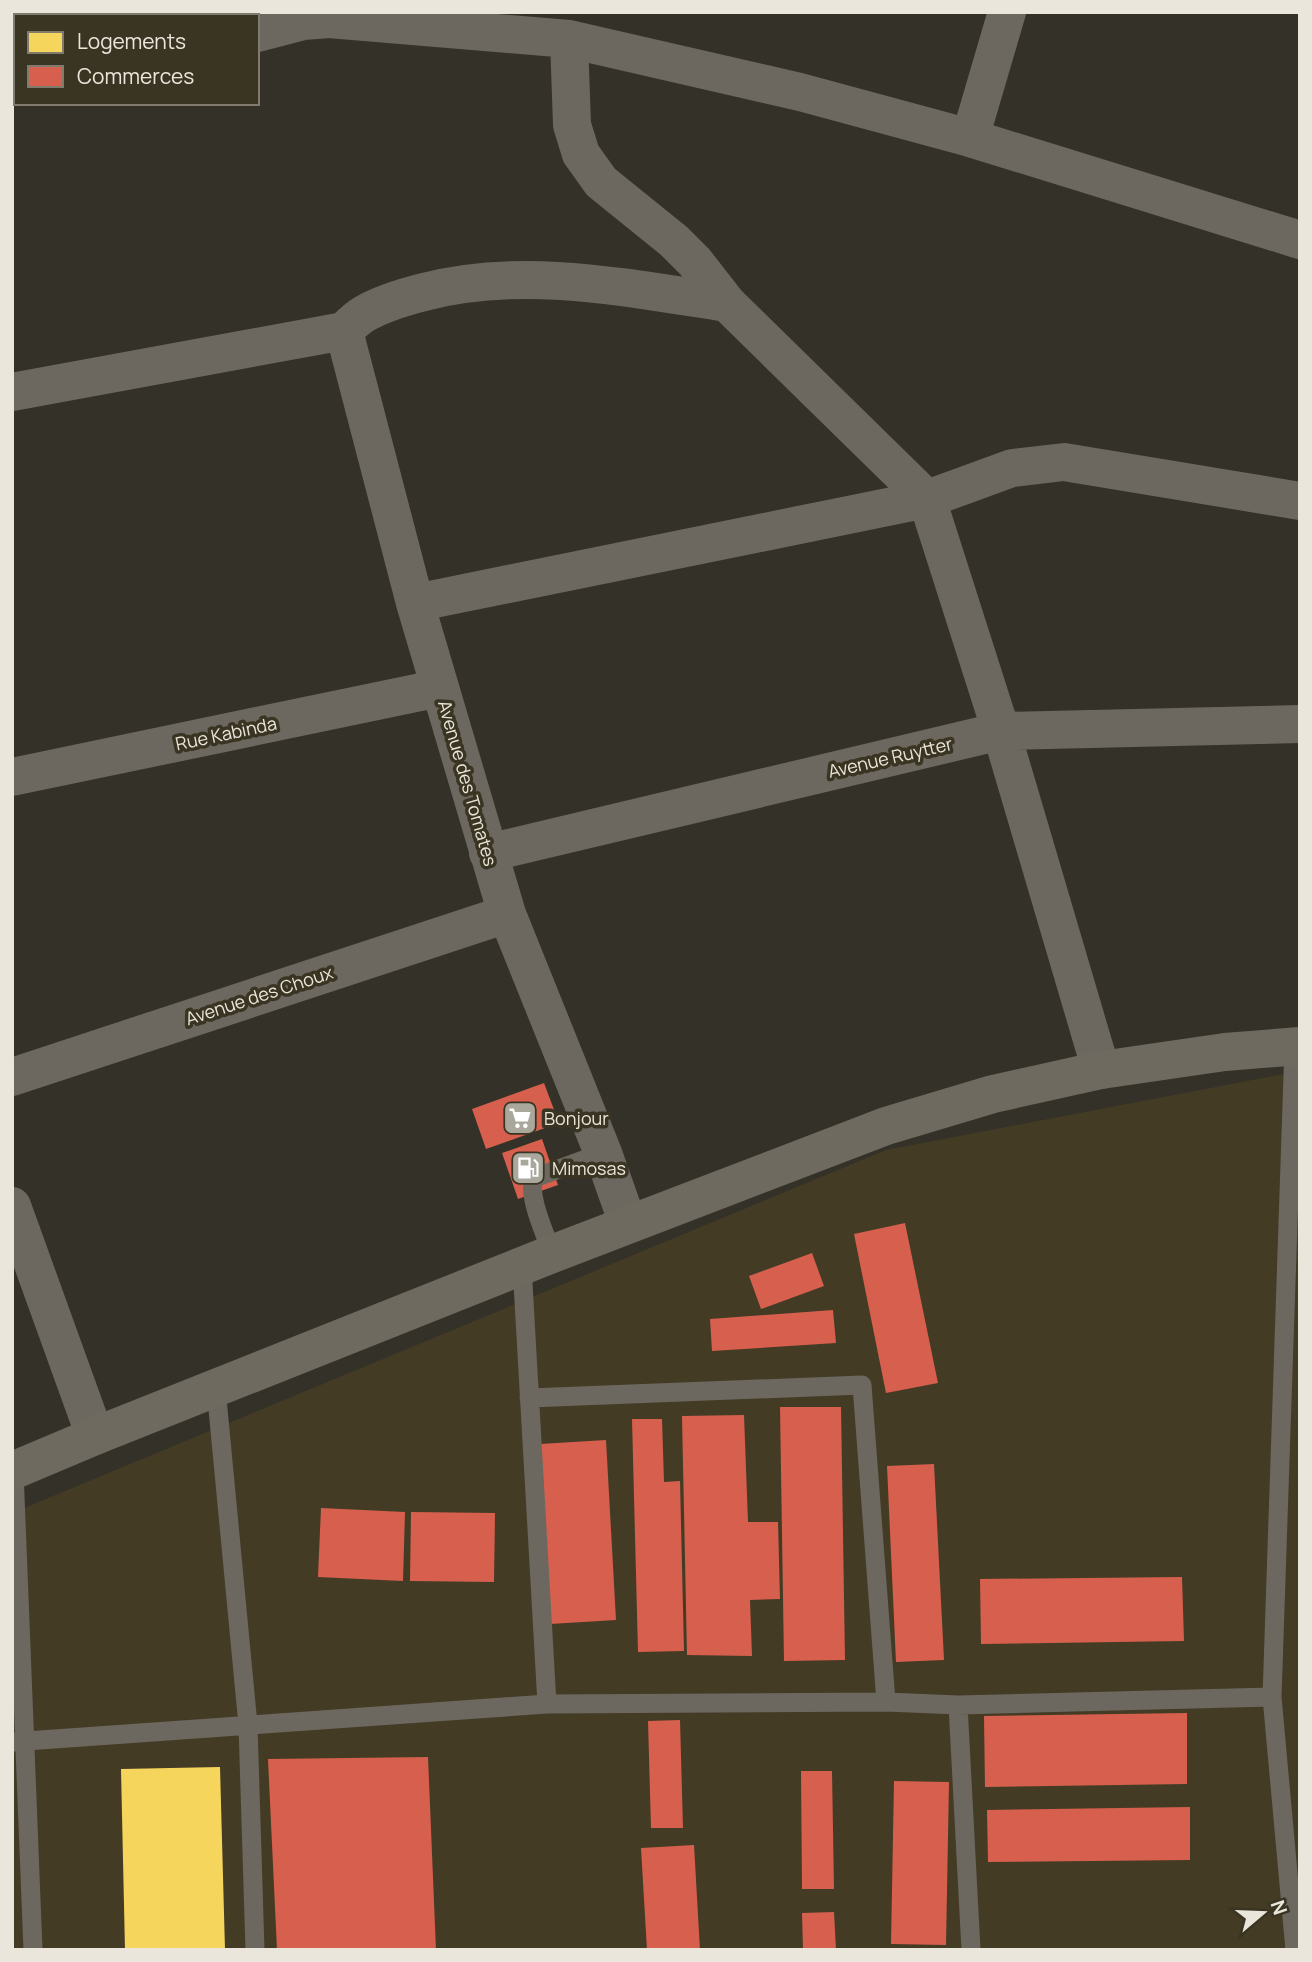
<svg xmlns="http://www.w3.org/2000/svg" width="1312" height="1962" font-family="Manrope,sans-serif">
  <style>
    .built { fill: #443b25 }
    .homes { fill: #f6d55c }
    .shops { fill: #d6604d }
    .lines { fill: none; stroke-linecap: round; stroke-linejoin: round }
    .service { stroke: #6c6860; stroke-width: 19 }
    .minor { stroke: #6c6860; stroke-width: 38 }
    .secondary { stroke: #6e6a60; stroke-width: 38 }
    .labels { text-anchor: middle; dominant-baseline: central; stroke-width: 7; stroke-linejoin: round; paint-order: stroke }
    .street-label { font-size: 18px; fill: #eae6db; stroke: #3a3422 }
    .poi-label { font-size: 18px; fill: #eae6db; stroke: #3a3422; text-anchor: start }
  </style>
  <rect width="100%" height="100%" fill="#343128"/>
  <!-- built -->
  <path class="built" d="M1300 1071V1950H12V1513L886 1150Z"/>
  <!-- homes -->
  <path class="homes" d="M220 1767 225 1950H125L121 1769Z"/>
  <!-- shops -->
  <path class="shops" d="M544 1083 559 1123 486 1149 472 1109Z
    M542 1139 558 1185 518 1199 502 1153Z
    M905 1223 938 1383 886 1393 854 1234Z
    M812 1253 824 1286 761 1309 749 1276Z
    M833 1310 836 1343 712 1351 710 1319Z
    M780 1407H841L845 1660 784 1661Z
    M744 1415 748 1522H778L780 1599 750 1600 752 1656 687 1655 682 1416Z
    M632 1419H662L664 1482 680 1481 684 1651 638 1652Z
    M606 1440 616 1620 550 1624 540 1444Z
    M934 1464 944 1660 896 1662 887 1466Z
    M321 1508 405 1512 403 1581 318 1577Z
    M411 1512 495 1513 494 1582 410 1581Z
    M1182 1577 1184 1641 981 1644 980 1579Z
    M1187 1713V1784L985 1787 984 1716Z
    M680 1720 683 1828H651L648 1721Z
    M428 1757 436 1950H277L268 1759Z
    M801 1771H832L834 1889H802Z
    M894 1781 949 1782 946 1945 891 1944Z
    M1190 1807V1860L988 1862 987 1810Z
    M694 1845 700 1950H647L641 1848Z
    M834 1912 836 1950H803L802 1913Z"/>
  <g class="lines">
    <!-- service -->
    <path class="service" d="M1294 1046 1272 1697 1295 1950
      M552 1254C546 1235 527 1196 534 1178L603 1153
      M522 1266 547 1704
      M216 1388 248 1725 255 1950
      M529 1398 862 1385 886 1702
      M14 1471 33 1950
      M12 1742 547 1704 886 1702 958 1705
      M971 1950 958 1705 1272 1697"/>
    <!-- minor -->
    <path class="minor" d="M257 33 303 21 329 19 569 39 800 92 970 138 1300 240
      M569 39 572 125 581 154 601 182 674 241 695 262 727 303 927 499 1001 731 1101 1070
      M12 75H16
      M970 138 1007 12
      M344 331 415 603 507 914 603 1153 628 1224
      M12 392 344 331C350 325 357 318 364 314 383 303 404 297 424 292 524 266 627 288 727 303
      M415 603 927 499 1012 468 1064 462 1300 501
      M12 777 440 688
      M488 853 1001 731 1300 724
      M12 1077 507 914
      M12 1206 95 1436"/>
    <!-- secondary -->
    <path class="secondary" d="M12 1471 95 1436 552 1254 886 1126 993 1094 1101 1070 1225 1052 1300 1046"/>
  </g>
  <!-- icons -->
  <defs>
    <g id="supermarket-square" transform="scale(1.75)"><rect x="-9" y="-9" width="18" height="18" rx="4" fill="#aaa79c" stroke="#3a3422"/><path d="M-6-5.5h2.5l.6 2H6L4.5 2H-2.5L-4.4-4H-6ZM-1.5 3.2a1.3 1.3 0 1 0 .1 0ZM3 3.2a1.3 1.3 0 1 0 .1 0Z" fill="#fff"/></g>
    <g id="fuel-square" transform="scale(1.75)"><rect x="-9" y="-9" width="18" height="18" rx="4" fill="#aaa79c" stroke="#3a3422"/><path d="M-5.5-6h7V0h2V4h1.3V-2.5L3-4.5l.8-.8L6-3V5H2.5V1h-1V6h-7ZM-4.2-4.7v3.2H.2V-4.7Z" fill="#fff"/></g>
  </defs>
  <g fill-rule="evenodd">
    <use href="#supermarket-square" x="520" y="1118"/>
    <use href="#fuel-square" x="528" y="1168"/>
  </g>
  <g class="labels">
    <!-- street labels -->
    <g class="street-label">
      <text transform="translate(226 733) rotate(-12)">Rue Kabinda</text>
      <text transform="translate(890 757) rotate(-13)">Avenue Ruytter</text>
      <text transform="translate(468 783) rotate(74)">Avenue des Tomates</text>
      <text transform="translate(259 995) rotate(-18)">Avenue des Choux</text>
    </g>
    <!-- poi labels -->
    <g class="poi-label">
      <text x="544" y="1118">Bonjour</text>
      <text x="552" y="1168">Mimosas</text>
    </g>
  </g>
  <!-- border -->
  <rect width="1312" height="1962" fill="none" stroke="#eae6db" stroke-width="28"/>
  <!-- legend -->
  <rect x="14" y="14" width="245" height="91" fill="#3a3422" stroke="#807b6c" stroke-width="2"/>
  <rect x="28" y="32" width="35" height="21" fill="#f6d55c" stroke="#807b6c" stroke-width="2"/>
  <text x="77" y="49" font-size="21" fill="#eae6db">Logements</text>
  <rect x="28" y="66" width="35" height="21" fill="#d6604d" stroke="#807b6c" stroke-width="2"/>
  <text x="77" y="84" font-size="21" fill="#eae6db">Commerces</text>
  <!-- north arrow -->
  <g transform="translate(1263 1913) rotate(71)" stroke="#3a3422" stroke-width="5" paint-order="stroke">
  <path d="M0-5L12 26L0 18L-12 26Z" fill="#eae6db"/>
  <text y="-10" font-size="19" font-weight="bold" text-anchor="middle" fill="#eae6db">N</text>
  </g>
</svg>
